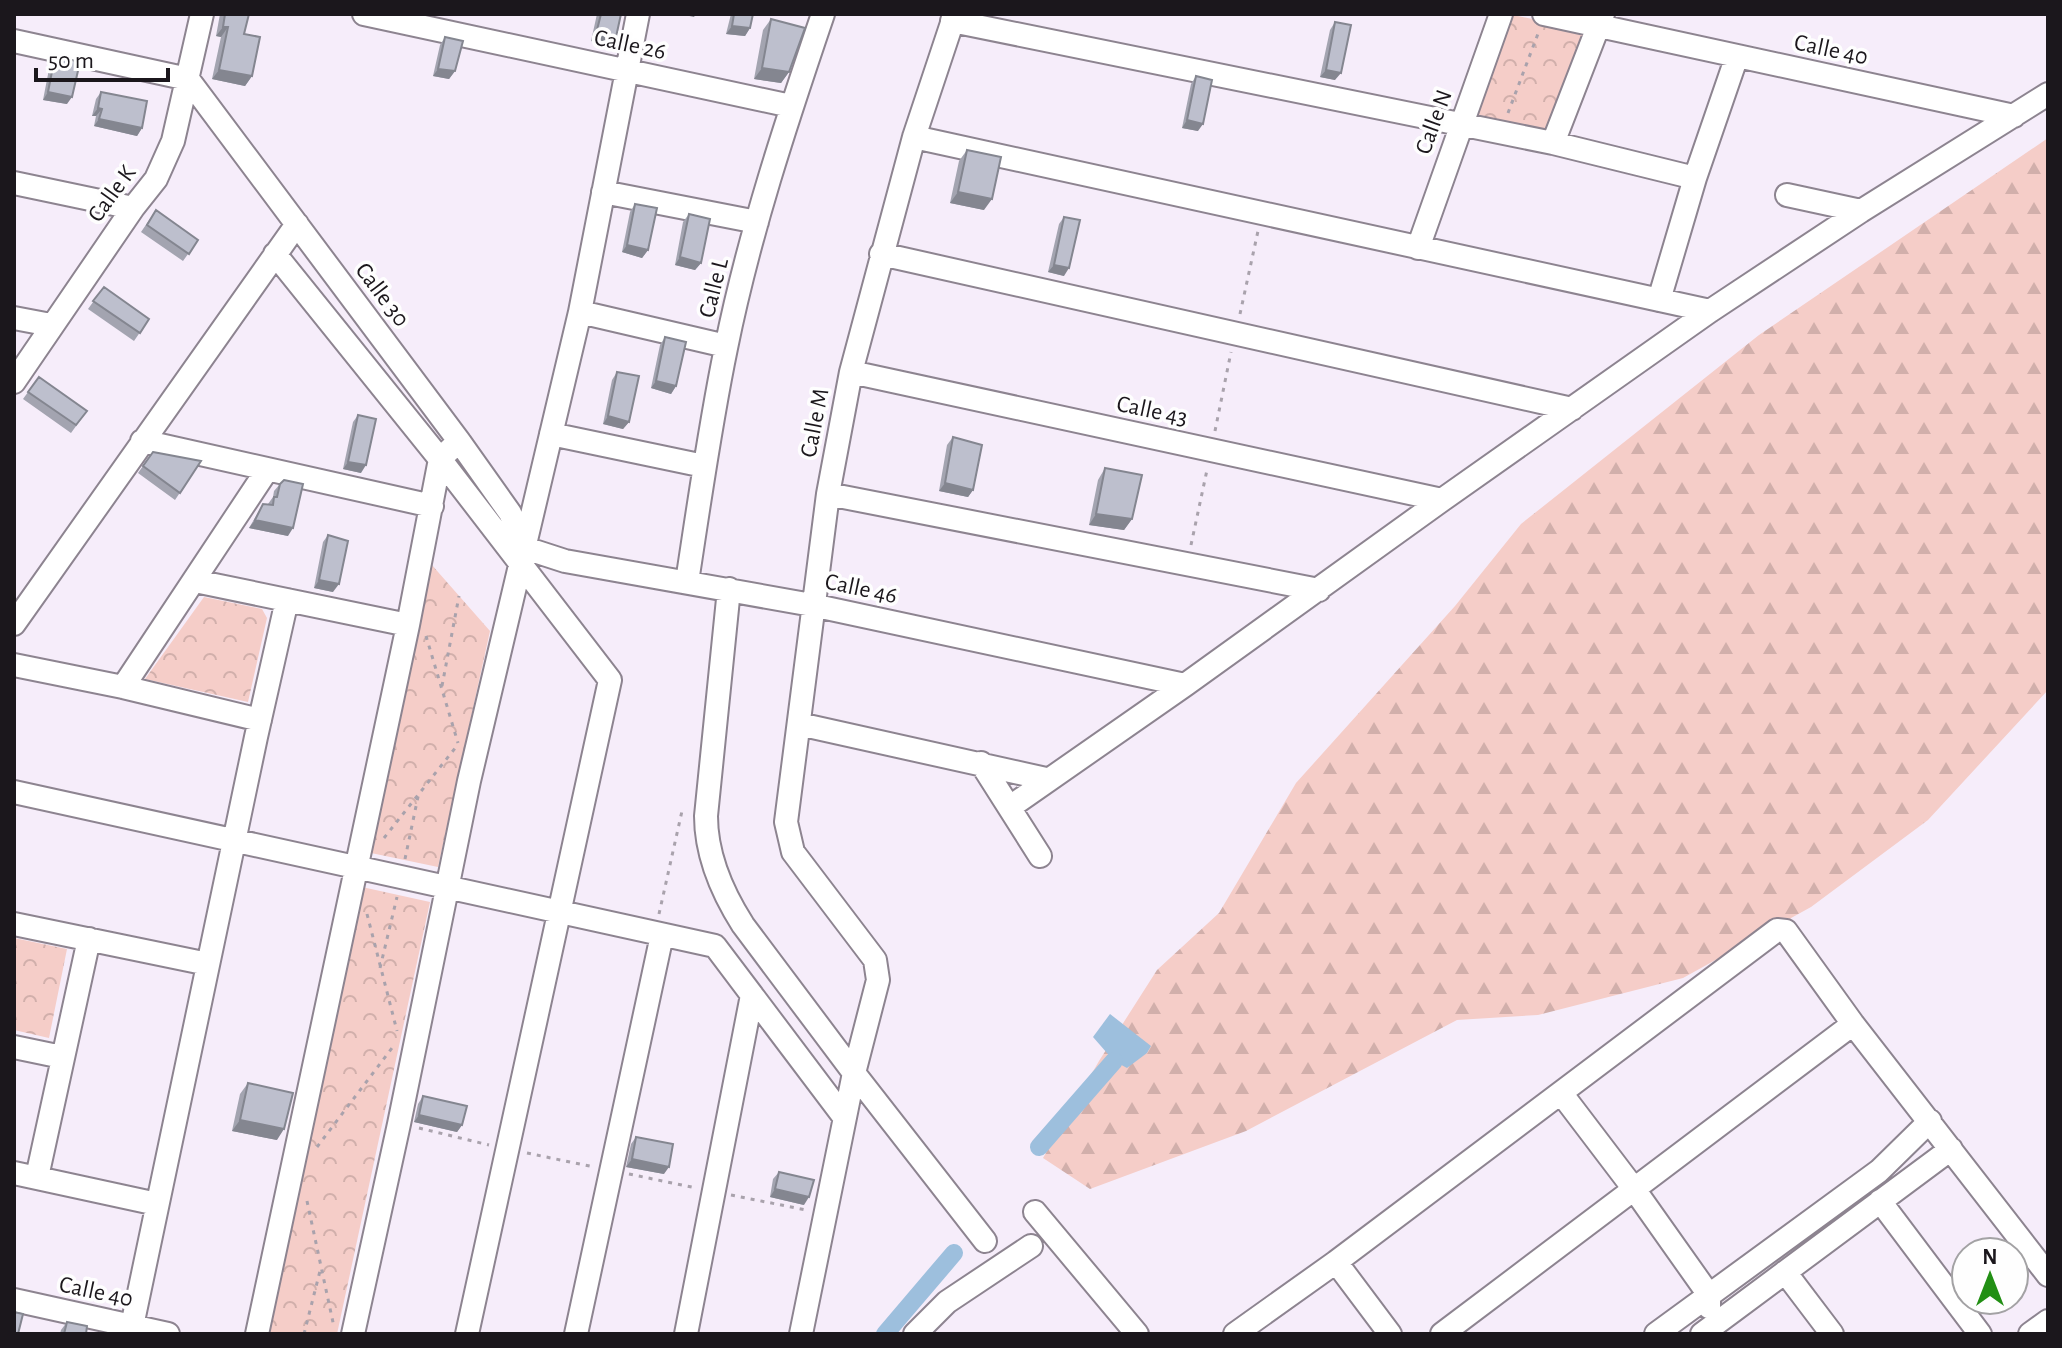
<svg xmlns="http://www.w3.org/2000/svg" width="2062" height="1348" font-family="'Alegreya Sans',sans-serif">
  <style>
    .forest { fill: url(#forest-firs) }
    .park { fill: url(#park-crowns) }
    .water { fill: #9dbfdd }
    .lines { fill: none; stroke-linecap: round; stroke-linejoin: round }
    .canal { stroke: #9dbfdd; stroke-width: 18 }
    .minor-casing { stroke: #8d8490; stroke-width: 26 }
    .path { stroke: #a9a2ac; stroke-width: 3; stroke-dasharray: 4 6; stroke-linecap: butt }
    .minor { stroke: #fff; stroke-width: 22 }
    .wall { fill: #a3a4b0 }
    .shaded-wall { fill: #848690 }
    .building { fill: #bdbfcd; stroke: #848690; stroke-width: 2 }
    .labels { text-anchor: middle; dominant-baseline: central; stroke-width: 7; stroke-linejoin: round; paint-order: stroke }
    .street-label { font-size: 24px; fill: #1b171c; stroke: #fefefe }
  </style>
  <defs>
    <pattern id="forest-firs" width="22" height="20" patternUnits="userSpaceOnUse" patternTransform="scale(2)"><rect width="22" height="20" fill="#f5cdc8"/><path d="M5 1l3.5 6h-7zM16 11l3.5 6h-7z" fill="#d1afab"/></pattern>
    <pattern id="park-crowns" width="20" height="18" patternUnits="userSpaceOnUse" patternTransform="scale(2)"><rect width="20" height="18" fill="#f5cdc8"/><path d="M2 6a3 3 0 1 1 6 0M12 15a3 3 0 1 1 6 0" fill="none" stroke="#d1afab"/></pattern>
  </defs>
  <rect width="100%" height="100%" fill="#f6edfa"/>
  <!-- forest -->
  <path class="forest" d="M2048 138V690L1928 820 1811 907 1683 978 1538 1015 1457 1020 1246 1131 1090 1189 1043 1158 1099 1061 1157 970 1219 913 1296 783 1455 606 1521 524 1759 335Z"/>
  <!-- park -->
  <path class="park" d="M1508 14 1586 30 1548 136 1469 117Z
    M431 564 490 631 438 867 371 853Z
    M204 597 262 609 267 618 248 702 145 679Z
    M362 887 430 902 337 1334H266Z
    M14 938 67 949 49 1038 14 1030Z"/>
  <!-- water -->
  <path class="water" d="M1110 1014 1151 1046 1147 1053 1127 1068 1114 1061 1093 1037Z"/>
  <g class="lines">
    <!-- canal -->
    <path class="canal" d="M1039 1147 1114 1061
      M885 1334 954 1253"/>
    <!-- minor casing -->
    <g class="minor-casing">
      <path id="minor" d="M364 14 791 106
        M1544 14 2014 116
        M952 21 1553 143 1695 178
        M14 41 188 79 459 441 510 513 525 548
        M914 137 1710 311
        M1553 143 1603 14
        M14 183 133 208
        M603 192 757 222
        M1787 195 1861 211
        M1418 248 1501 14
        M275 254 440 459 610 680 467 1334
        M881 254 1572 409
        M1659 300 1695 178 1737 56
        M580 312 726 346
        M14 318 51 325
        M851 372 1442 500
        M14 382 133 208 156 179 173 141 202 14
        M551 434 704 466
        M142 441 432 506
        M828 494 1319 590
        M525 548 565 561 812 605 1185 685
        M195 581 408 625
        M687 582C699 504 710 425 726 348 749 234 786 123 823 14
        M729 589 706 816C706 856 722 892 743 925L854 1073 985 1241
        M14 624 297 224
        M14 665 123 687 260 720
        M123 687 267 470
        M799 724 1046 779
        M981 763 1040 856
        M14 792 715 946 844 1117
        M1010 807 1185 685 1442 500 1710 311 1861 211 2048 94
        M14 924 208 964
        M14 1047 62 1057
        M1561 1093 1634 1189 1709 1295V1307
        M14 1173 157 1204
        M37 1177 89 939
        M1880 1201 1980 1334
        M1035 1212 1137 1334
        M1336 1262 1390 1334
        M1785 1272 1832 1334
        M14 1300 168 1334
        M132 1326 256 737 287 600
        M257 1334 408 625 440 459 459 441
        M353 1334 399 1124 469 781 580 312 638 14
        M576 1334 662 935
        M686 1334 752 995
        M801 1334 854 1073 878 980 875 960 793 852 786 822 828 494 851 372 914 137 955 14
        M915 1334 947 1302 1031 1246
        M1235 1334 1336 1262 1777 930 1786 931 1853 1024 2048 1275
        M1442 1334 1853 1024
        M1656 1334 1879 1171 1930 1121
        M1702 1334 1951 1149
        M2030 1334 2048 1321"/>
    </g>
    <!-- path -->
    <path class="path" d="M1508 113 1539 31
      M1240 314 1258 231
      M1215 431 1231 352
      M1191 545 1207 470
      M426 636 458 743
      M442 686 459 596
      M384 838 456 747
      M405 859 419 792
      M367 914 397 1031
      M659 914 682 811
      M380 968 397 897
      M419 1128 489 1145
      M317 1147 395 1044
      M527 1153 594 1167
      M629 1174 696 1188
      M731 1195 806 1210
      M307 1201 334 1327
      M304 1334 320 1271"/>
    <!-- minor -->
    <use href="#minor" class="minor"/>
  </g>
  <!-- wall -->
  <path class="wall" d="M220 14H249L244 34 252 76 245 86 212 79 221 37 216 36Z
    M597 14H621L616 37 611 45 591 41Z
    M731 14H753L750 28 745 36 726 34Z
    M771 19 789 72 781 83 754 79 763 30Z
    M1335 22V80L1320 77 1330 30Z
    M445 37 455 71 449 79 433 76 440 45Z
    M55 56 67 104 43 100 50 64Z
    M1196 76 1198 131 1182 128 1191 84Z
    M101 92 142 128 137 136 94 126 96 116H92L96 99Z
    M967 150 984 210 950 203 959 161Z
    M635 204 648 250 642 258 622 252 630 212Z
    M156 210 198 240 183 261 141 232Z
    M689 214 701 263 695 270 675 265 683 222Z
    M1064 217V276L1048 272 1059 224Z
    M104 287 149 319 134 341 88 309Z
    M665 337 676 386 671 394 651 388 660 345Z
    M617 372 629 422 623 429 603 424 612 380Z
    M39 377 87 411 71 433 23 399Z
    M358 415 361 473 343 469 353 422Z
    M953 437 973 490 968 497 939 491 947 445Z
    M153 452 201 461 175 500 138 473Z
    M1105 468 1132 519 1124 530 1089 525 1098 480Z
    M280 484 288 536 249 528 263 504H268L273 497 274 491Z
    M328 535 333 592 314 588 323 542Z
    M248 1083 277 1140 232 1131 240 1094Z
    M423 1096 462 1125 457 1132 414 1122 418 1104Z
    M636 1137 664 1174 626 1167 631 1144Z
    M779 1172 804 1205 770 1197 773 1179Z
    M67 1322 86 1334H60L61 1330Z"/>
  <!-- shaded-wall -->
  <path class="shaded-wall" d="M680 14H696L694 17Z
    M732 26 750 28 745 36 726 34Z
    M223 27H228L221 37 216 36Z
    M596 34 616 37 611 45 591 41Z
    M762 68 789 72 781 83 754 79Z
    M438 69 455 71 449 79 433 76Z
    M219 70 252 76 245 86 212 79Z
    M1326 70 1341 73 1335 80 1320 77Z
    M48 92 72 97 67 104 43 100Z
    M98 108 102 109 96 116H92Z
    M99 119 142 128 137 136 94 126Z
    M1187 120 1203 124 1198 131 1182 128Z
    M958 192 992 199 984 210 950 203Z
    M627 245 648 250 642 258 622 252Z
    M680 257 701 263 695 270 675 265Z
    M1054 265 1069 268 1064 276 1048 272Z
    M656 381 676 386 671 394 651 388Z
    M608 416 629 422 623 429 603 424Z
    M348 462 366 465 361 473 343 469Z
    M945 483 973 490 968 497 939 491Z
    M1096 514 1132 519 1124 530 1089 525Z
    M255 520 293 528 288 536 249 528Z
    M319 580 339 584 333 592 314 588Z
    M419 1115 462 1125 457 1132 414 1122Z
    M240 1120 284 1129 277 1140 232 1131Z
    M632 1159 669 1167 664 1174 626 1167Z
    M775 1189 809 1197 804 1205 770 1197Z"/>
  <!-- building -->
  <path class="building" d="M225 14H249L244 34 260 37 252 76 219 70 228 27H223Z
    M601 14H621L616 37 596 34Z
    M734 14H753L750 28 732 26Z
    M771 19 805 28 789 72 762 68Z
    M1335 22 1351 25 1341 73 1326 70Z
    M445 37 463 41 455 71 438 69Z
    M55 56 80 62 72 97 48 92Z
    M1196 76 1212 80 1203 124 1187 120Z
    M101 92 147 101 142 128 99 119 102 109 98 108Z
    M967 150 1001 157 992 199 958 192Z
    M635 204 657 208 648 250 627 245Z
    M156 210 198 240 189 254 147 225Z
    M689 214 710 219 701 263 680 257Z
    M1064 217 1080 220 1069 268 1054 265Z
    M104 287 149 319 140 333 93 301Z
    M665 337 686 342 676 386 656 381Z
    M617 372 639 376 629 422 608 416Z
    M39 377 87 411 76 425 28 392Z
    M358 415 376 419 366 465 348 462Z
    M953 437 982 445 973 490 945 483Z
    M153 452 201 461 180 493 143 466Z
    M1105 468 1142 475 1132 519 1096 514Z
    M284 480 303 484 293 528 255 520 263 504 273 505 274 497H277L280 484Z
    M328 535 348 541 339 584 319 580Z
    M248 1083 293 1093 284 1129 240 1120Z
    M423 1096 467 1106 462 1125 419 1115Z
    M636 1137 673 1144 669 1167 632 1159Z
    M779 1172 814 1180 809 1197 775 1189Z
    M14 1312 23 1314 18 1334H14Z
    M67 1322 87 1326 86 1334H64Z"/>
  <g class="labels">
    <!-- street labels -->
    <g class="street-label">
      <text transform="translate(630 45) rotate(12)">Calle 26</text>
      <text transform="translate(1831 50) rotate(12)">Calle 40</text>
      <text transform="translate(1434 122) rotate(-70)">Calle N</text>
      <text transform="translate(112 194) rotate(-54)">Calle K</text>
      <text transform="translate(714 288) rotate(-76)">Calle L</text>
      <text transform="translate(382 295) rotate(53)">Calle 30</text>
      <text transform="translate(1152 411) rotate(12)">Calle 43</text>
      <text transform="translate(815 423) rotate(-79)">Calle M</text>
      <text transform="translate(861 589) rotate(12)">Calle 46</text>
      <text transform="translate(96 1292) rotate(12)">Calle 40</text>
    </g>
  </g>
  <!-- border -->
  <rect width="2062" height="1348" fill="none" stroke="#1b171c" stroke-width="32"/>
  <!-- north arrow -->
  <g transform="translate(1990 1276)"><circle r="38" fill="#fefefe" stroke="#a3a2a4" stroke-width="2"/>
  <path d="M0-6L14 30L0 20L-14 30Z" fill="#228f14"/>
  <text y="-12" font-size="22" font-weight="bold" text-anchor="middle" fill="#1b171c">N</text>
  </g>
  <!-- scale -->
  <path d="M36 68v12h132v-12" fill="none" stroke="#1b171c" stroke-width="4"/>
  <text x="48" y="68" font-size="24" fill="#1b171c" stroke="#fefefe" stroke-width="6" paint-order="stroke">50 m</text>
</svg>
